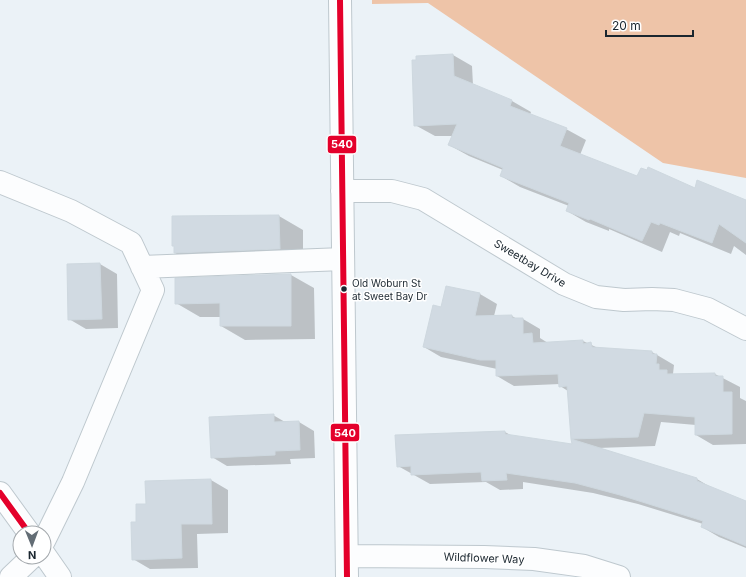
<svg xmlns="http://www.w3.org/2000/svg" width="746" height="577" font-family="Inter,sans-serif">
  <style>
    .forest { fill: #eec4a8 }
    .shadow { fill: #0003 }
    .building { fill: #d1dae2; stroke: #ced8df }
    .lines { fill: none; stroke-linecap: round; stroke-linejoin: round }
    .minor-casing { stroke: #bec8ce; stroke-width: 24 }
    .minor { stroke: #fcfdfe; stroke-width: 22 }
    .bus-1-casing { stroke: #fff; stroke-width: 9 }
    .bus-1 { stroke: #e4002b; stroke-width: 6 }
    .bus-dot { fill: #1a262f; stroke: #fff; stroke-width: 1.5 }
    .labels { text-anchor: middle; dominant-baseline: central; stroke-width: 3; stroke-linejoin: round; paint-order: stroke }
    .bus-label { font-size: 10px; fill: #1a262f; stroke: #fff; text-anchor: start }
    .street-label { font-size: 11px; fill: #1a262f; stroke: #fff }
    .line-badge { stroke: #fff; stroke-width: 1.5 }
    .badge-label { font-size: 11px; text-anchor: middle; font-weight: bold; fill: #fff }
  </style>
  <rect width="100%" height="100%" fill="#ebf2f7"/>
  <!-- forest -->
  <path class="forest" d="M372 0H746V178L663 163 428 3 372 4Z"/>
  <!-- shadow -->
  <path class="shadow" d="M453 55 472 66 473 85 512 101 531 112 530 115 566 129 586 140 580 155 638 178 746 201V255L734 246 731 254 680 233 679 236 670 232 662 252 609 229V231L586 222 567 211 569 206 520 187 501 176 503 170 469 156 449 145 453 136H435L415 125Z
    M279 216 303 230V262L199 266 175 253 173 217Z
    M100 264 117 274 118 328 86 329 69 319 68 265Z
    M291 275 314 288 315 339 245 340 221 326V317H200L176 303Z
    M480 294 497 304 494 316H512L517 319H523L540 329V338L548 343 583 341 600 349 652 352 674 365 673 374 676 375 715 374 740 387V398L746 401V444L713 445 696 435V425L661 422 655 446 598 448 697 479 712 488 746 502V548L719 537 702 527 703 524 638 504 593 493 523 482V489L500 490 486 482 430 484 398 466 505 432 512 436 573 445 576 441 572 439 568 391 560 386V384L514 386 497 376V369L441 357 424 347 442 308Z
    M273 415 285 422H299L314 431 315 458 290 459 291 464 227 466 212 457Z
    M211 480 228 490V533L197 534 198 568 150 569 133 559 137 523 147 505Z"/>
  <!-- building -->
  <path class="building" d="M453 54 454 76 512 100 510 106 567 128 560 146 637 176 641 168 647 170 648 167 695 188 697 180 746 200V243L719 224 712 243 660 223 659 225 651 222 642 241 590 219 589 220 566 211 569 203 500 176 503 168 448 145 457 124 414 126 412 60H416V56Z
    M279 215 280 249 174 253V246H172V216Z
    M100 263 102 319 68 320 67 264Z
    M291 274V326H220V303L175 304V278Z
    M446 286 480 293 475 316 512 315V318H523V334L532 333 533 343 583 340V344L591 342 592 347 652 351V354H657L656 364H659V370H667V374L715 373V376H723V392H732V434L695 435V417L644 413 638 437 571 439 567 386 559 387 558 374 496 376V360H480L423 347 433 305 441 307Z
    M274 414V422L299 421 300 450 275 451V455L211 458 209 417Z
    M505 431V434L572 444 571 439 697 478V481L746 501V546L701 527 703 521 620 495 575 483 506 473 507 480 482 481 481 472 411 475V466L397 467 395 435Z
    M211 479 212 524H181L182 558 132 560 131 522H136V504H146L145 481Z"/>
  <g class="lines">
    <!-- minor casing -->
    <g class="minor-casing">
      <path id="minor" d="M340 0 347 577
        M0 182 71 211 131 243 153 290 73 482 44 541
        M342 191H392L423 199 564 284 596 297 624 300 652 299 674 300 708 309 746 329
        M142 267 343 259
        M0 493 29 533
        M44 554 60 577
        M347 556 484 557 534 559 584 566 619 577
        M11 577 32 557"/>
    </g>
    <!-- minor -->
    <use href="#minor" class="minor"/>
    <!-- bus-1 casing -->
    <g class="bus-1-casing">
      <path id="bus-1" d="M340 0 347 577
        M0 493 29 533"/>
    </g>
    <!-- bus-1 -->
    <use href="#bus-1" class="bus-1"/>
  </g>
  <!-- markers -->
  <circle class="bus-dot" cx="344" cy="289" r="3.5"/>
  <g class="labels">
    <!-- bus labels -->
    <g class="bus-label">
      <text x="352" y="283">Old Woburn St<tspan x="352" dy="13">at Sweet Bay Dr</tspan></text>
    </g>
    <!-- street labels -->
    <g class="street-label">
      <text transform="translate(530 263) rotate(31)">Sweetbay Drive</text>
      <text transform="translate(484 558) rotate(2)">Wildflower Way</text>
    </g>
  </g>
  <g class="line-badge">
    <rect x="327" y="135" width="30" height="19" rx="4" fill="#e4002b"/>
    <rect x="330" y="423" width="30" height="19" rx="4" fill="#e4002b"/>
  </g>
  <g class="badge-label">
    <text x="342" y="148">540</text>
    <text x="345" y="437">540</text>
  </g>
  <!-- north arrow -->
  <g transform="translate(32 545) rotate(179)"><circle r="19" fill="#ffffff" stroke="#a3a8ac"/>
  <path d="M0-3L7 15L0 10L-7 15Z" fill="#636d75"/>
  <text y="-6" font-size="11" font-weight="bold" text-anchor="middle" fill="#1a262f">N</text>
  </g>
  <!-- scale -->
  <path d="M606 30v6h87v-6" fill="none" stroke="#1a262f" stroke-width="2"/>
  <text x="612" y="30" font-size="12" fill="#1a262f" stroke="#ffffff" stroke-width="3" paint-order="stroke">20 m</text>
</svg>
